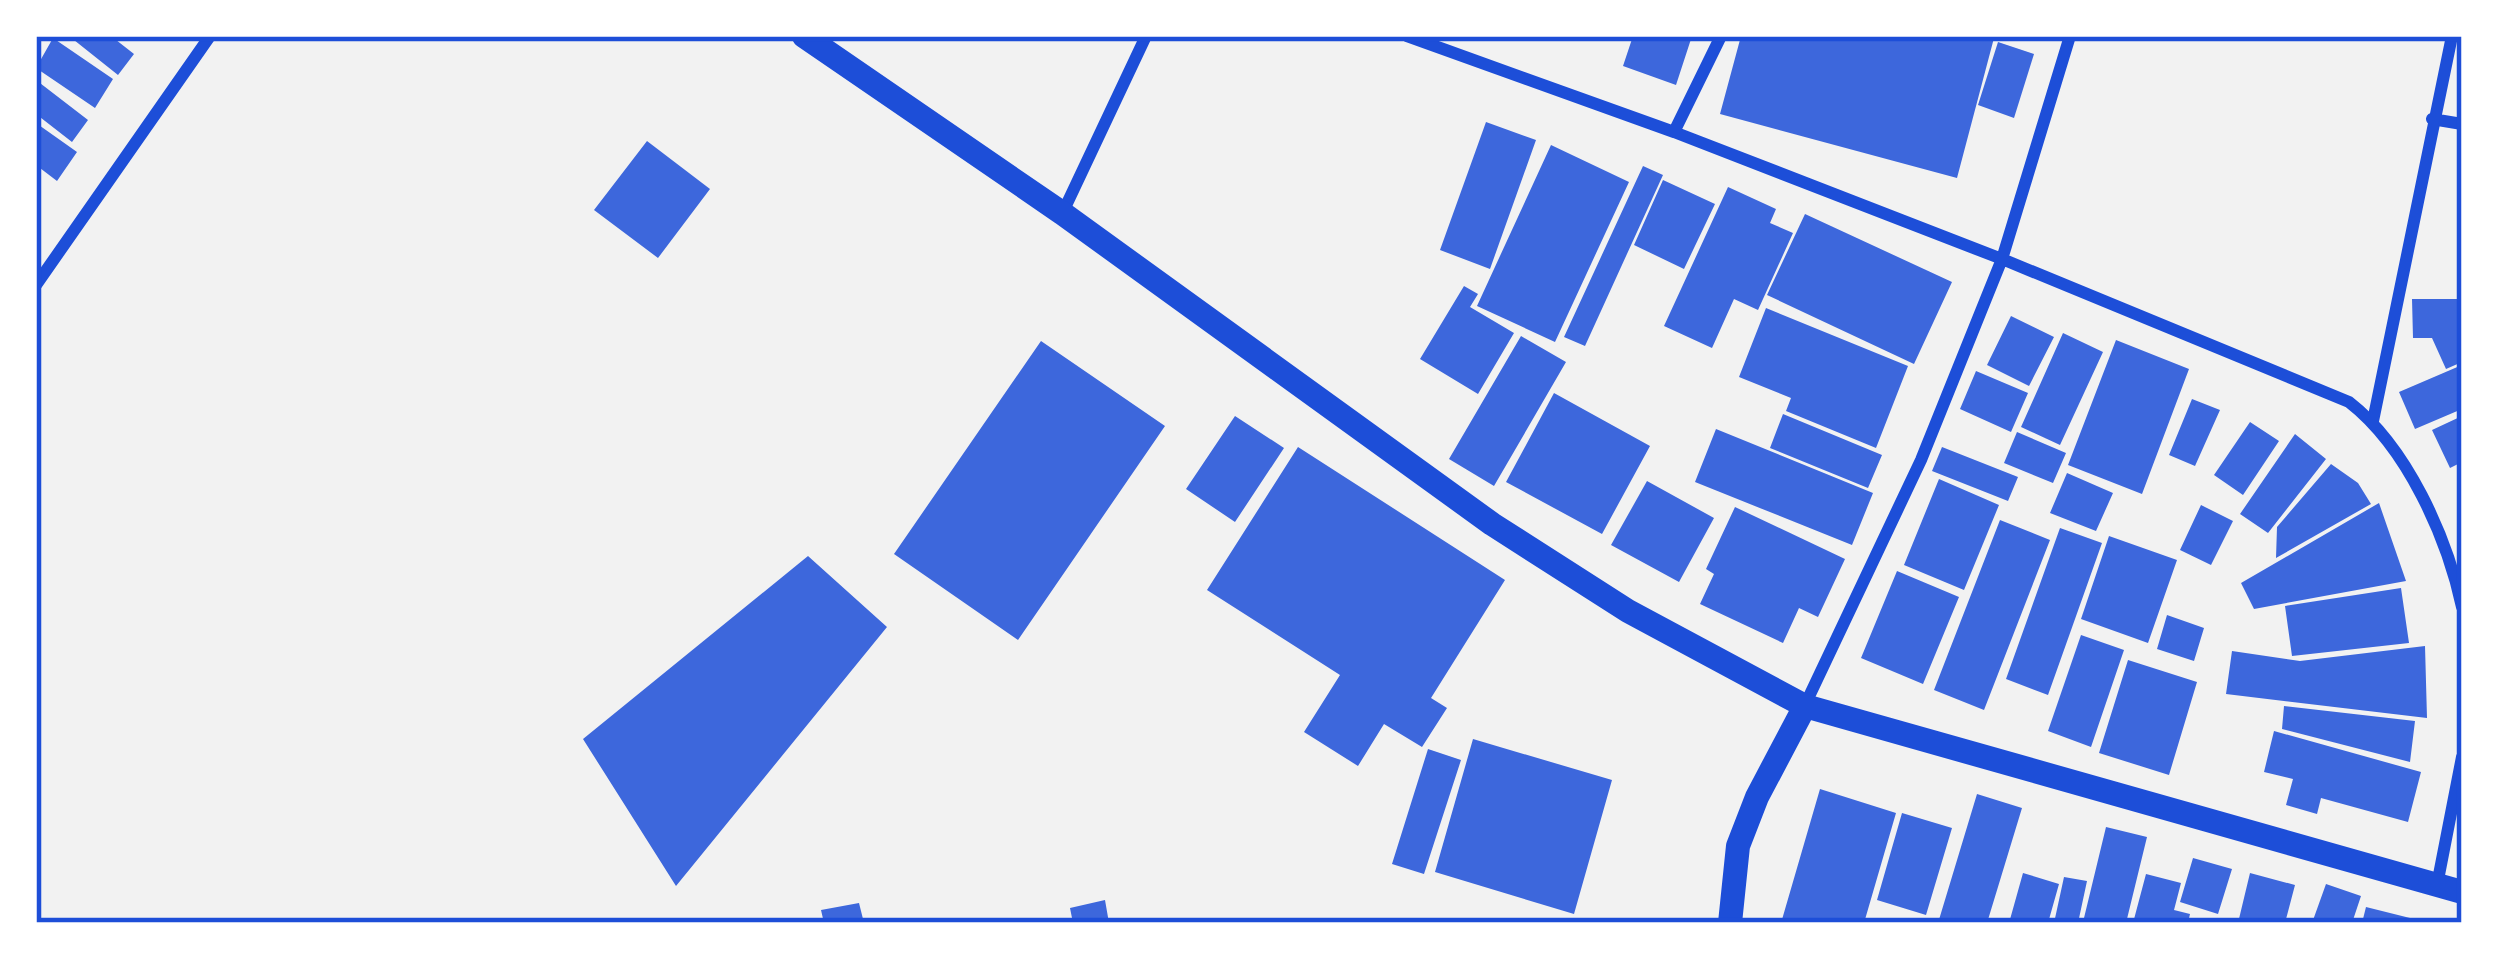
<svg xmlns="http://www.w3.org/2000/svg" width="2498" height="959" font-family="Lato,sans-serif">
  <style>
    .building { fill: #3d67dc }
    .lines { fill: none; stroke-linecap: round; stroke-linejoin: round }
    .minor { stroke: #1d4ed8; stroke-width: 12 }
    .secondary { stroke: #1d4ed8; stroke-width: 24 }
    .neatline { fill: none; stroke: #1d4ed8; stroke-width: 4.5 }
  </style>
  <rect width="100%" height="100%" fill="#f2f2f2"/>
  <!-- building -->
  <path class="building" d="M77 36H111L134 54 118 75 74 40Z
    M1633 36H1692L1676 85 1623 66Z
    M1741 36 1994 38 1957 178 1720 114Z
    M53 38 113 79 95 108 36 68Z
    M1998 42 2034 54 2014 118 1978 105Z
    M36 80 88 120 72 142 36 114Z
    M1486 122 1536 140 1490 269 1440 250Z
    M36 123 77 152 57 181 36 165Z
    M647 141 710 189 658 258 594 210Z
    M1551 145 1629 182 1555 342 1477 306Z
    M1643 166 1663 175 1585 346 1564 337Z
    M1663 180 1715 204 1684 269 1634 245Z
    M1728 187 1776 209 1770 223 1793 233 1758 310 1734 299 1712 348 1664 326Z
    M1805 214 1952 282 1914 364 1767 295Z
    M1464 286 1478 294 1470 307 1514 333 1478 394 1420 359Z
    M2412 299H2462V362L2446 369 2432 338H2413Z
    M1766 308 1908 366 1876 448 1786 411 1791 398 1739 377Z
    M2011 316 2054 337 2029 386 1987 365Z
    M2063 333 2103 352 2060 445 2021 427Z
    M1521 336 1566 362 1494 486 1449 459Z
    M2116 340 2189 369 2142 494 2068 465Z
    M1041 341 1165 426 1018 640 894 554Z
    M2462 365V409L2415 429 2399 392Z
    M1976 371 2028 393 2011 432 1960 409Z
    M1554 393 1650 446 1602 534 1506 482Z
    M2192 399 2220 410 2195 466 2169 455Z
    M1783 414 1882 455 1868 488 1770 448Z
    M1235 416 1284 448 1235 522 1186 489Z
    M2462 416V462L2450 468 2432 430Z
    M2250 422 2279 441 2243 495 2214 475Z
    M1716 429 1873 493 1852 545 1695 482Z
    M2017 432 2066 453 2053 483 2004 463Z
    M2295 434 2326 459 2268 533 2240 514Z
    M1298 447 1505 580 1431 698 1447 708 1422 747 1384 724 1358 766 1304 732 1340 675 1207 590Z
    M1942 447 2018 477 2008 501 1932 471Z
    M2331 464 2358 483 2371 504 2276 558 2277 527Z
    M2067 473 2113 493 2096 531 2050 513Z
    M1939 479 1999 505 1964 590 1904 565Z
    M1647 481 1714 518 1679 582 1611 545Z
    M2379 503 2406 581 2254 609 2241 583Z
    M2201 505 2233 521 2211 565 2180 550Z
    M1735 507 1845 559 1818 617 1799 608 1783 643 1700 604 1714 574 1706 569Z
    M2000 520 2050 540 1984 710 1934 690Z
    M2060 528 2102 543 2048 695 2006 679Z
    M2109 536 2177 560 2148 643 2081 619Z
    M808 556 887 627 676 886 583 739Z
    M1897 571 1959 597 1923 684 1861 658Z
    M2401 588 2409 643 2292 656 2285 606Z
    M2167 615 2204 628 2194 661 2157 649Z
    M2081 635 2124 650 2091 747 2048 731Z
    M2425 646 2427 718 2226 694 2232 651 2300 661Z
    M2128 660 2197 682 2169 775 2099 753Z
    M2284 706 2415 721 2410 762 2282 729Z
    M2274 731 2421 772 2408 822 2321 798 2317 814 2286 805 2293 779 2264 772Z
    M1473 739 1612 780 1574 914 1435 872Z
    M1428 749 1461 760 1424 874 1392 864Z
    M1820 789 1896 813 1864 923H1781Z
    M1977 794 2022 808 1987 923H1938Z
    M1902 813 1952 828 1926 915 1877 900Z
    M2106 827 2147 837 2126 923 2084 918Z
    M2193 858 2232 869 2218 914 2180 902Z
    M2023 873 2059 884 2048 923H2009Z
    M2250 873 2295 885 2285 923H2238Z
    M2146 874 2181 883 2174 910 2190 914 2188 923H2133Z
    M2064 877 2087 881 2078 923H2054Z
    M2326 884 2361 896 2352 923H2312Z
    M1105 900 1109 923H1073L1070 908Z
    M859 903 864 923H824L821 910Z
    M2366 907 2422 921 2421 923H2362Z"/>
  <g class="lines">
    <!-- minor -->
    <path class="minor" d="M1407 36 1674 132 2002 259 2349 402C2407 447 2447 537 2462 607
      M2432 119 2462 124
      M1674 132 1721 36
      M1063 212 1146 36
      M36 285 210 36
      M2373 421 2452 36
      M1805 705 1921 460 2002 259 2070 36
      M2437 885 2462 757"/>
    <!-- secondary -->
    <path class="secondary" d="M804 36 1062 213 1492 524 1628 611 1805 706 2462 892
      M1730 923 1738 846 1757 797 1805 706"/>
  </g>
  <!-- border -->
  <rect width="2498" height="959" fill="none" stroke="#ffffff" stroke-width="78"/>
  <rect x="39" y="39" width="2420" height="881" class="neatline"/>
</svg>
